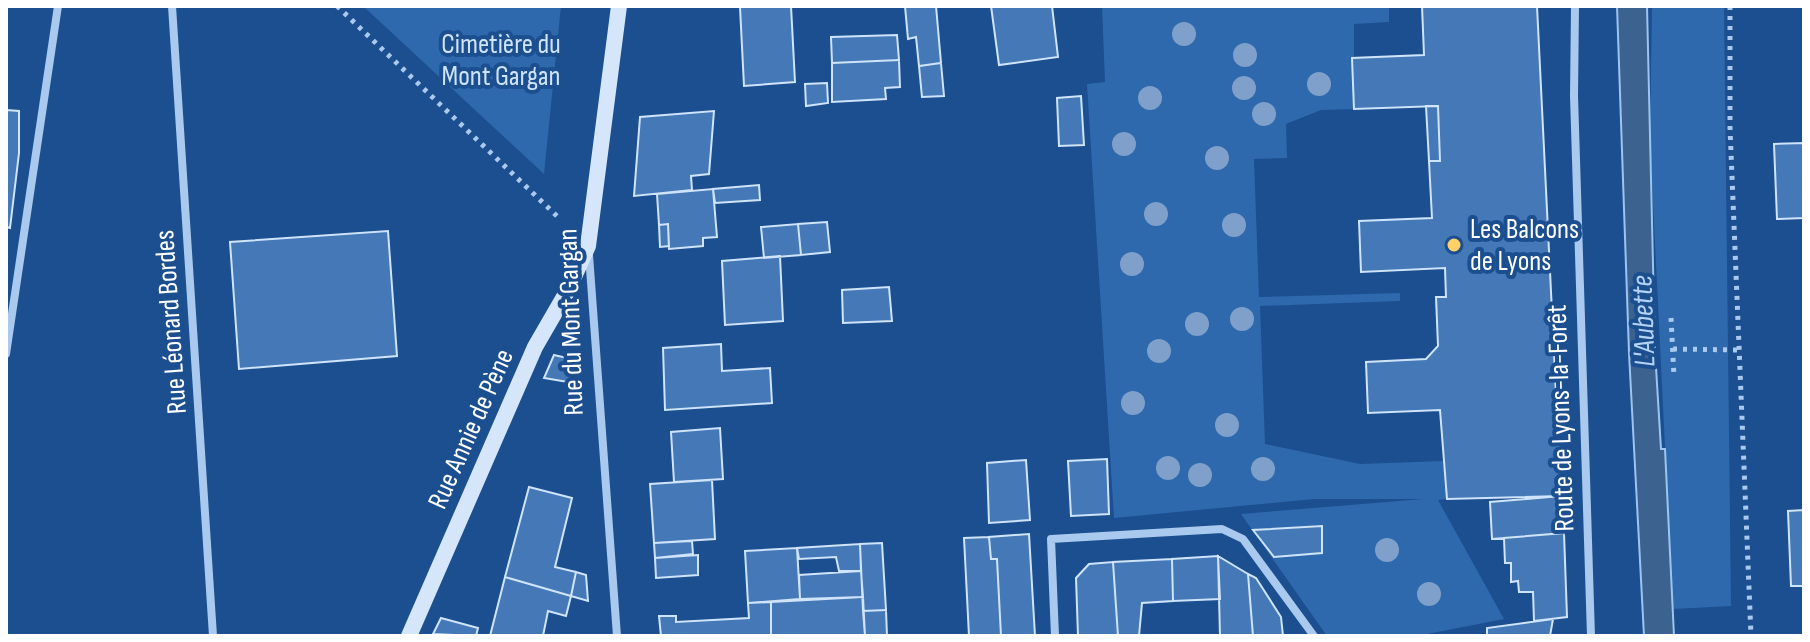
<svg xmlns="http://www.w3.org/2000/svg" width="1810" height="642" font-family="'Sofia Sans Condensed',sans-serif">
  <style>
    .green { fill: #2e69ad }
    .water { fill: #3c6290; stroke: #9cc4f0; stroke-width: 2 }
    .building { fill: #4478b7; stroke: #cfe3fa; stroke-width: 2 }
    .lines { fill: none; stroke-linecap: round; stroke-linejoin: round }
    .path { stroke: #a9c9ee; stroke-width: 5; stroke-dasharray: 4 6; stroke-linecap: butt }
    .street { stroke: #a9c9ee; stroke-width: 8 }
    .secondary { stroke: #d6e6fa; stroke-width: 16 }
    .tree { fill: #7ea0ca }
    .poi-dot { fill: #ffd166; stroke: #1b4f8f; stroke-width: 3 }
    .labels { text-anchor: middle; dominant-baseline: central; stroke-width: 8; stroke-linejoin: round; paint-order: stroke }
    .park-label { font-size: 28px; fill: #cfe3fa; stroke: #1b4f8f }
    .poi-label { font-size: 28px; fill: #fff; stroke: #1b4f8f; text-anchor: start }
    .street-label { font-size: 28px; fill: #fff; stroke: #1b4f8f }
    .water-label { font-size: 30px; font-style: italic; fill: #b5d3f5; stroke: #1b4f8f }
  </style>
  <rect width="100%" height="100%" fill="#1b4f8f"/>
  <!-- green -->
  <path class="green" d="M363 6H561L544 174Z
    M1102 6H1389V22L1354 24V109L1321 110 1286 124 1287 158 1254 159 1259 297 1400 293V301L1260 306 1265 444 1360 464 1443 461 1447 499 1438 500 1504 619 1417 636H1327L1241 514 1423 499H1314L1114 518 1087 84 1105 82Z
    M1652 6H1724L1731 606 1673 609 1650 141Z"/>
  <!-- water -->
  <path class="water" d="M1617 6H1647L1655 351 1661 449H1665L1674 636H1644L1629 353Z"/>
  <!-- building -->
  <path class="building" d="M791 6 795 82 744 86 740 7Z
    M905 6H936L941 63 919 66 916 37 908 39Z
    M991 6H1052L1058 57 999 65Z
    M1422 6H1537L1561 496 1447 499 1440 410 1368 413 1366 362 1426 359 1438 346 1436 297H1446L1445 268 1361 272 1359 221 1432 218 1429 161H1440L1438 106 1354 109 1352 58 1424 55Z
    M897 35 899 60 832 63 831 37Z
    M899 60 900 87 885 88 886 99 832 102V63Z
    M941 63 944 96 922 97 919 66Z
    M827 83 828 103 806 106 805 84Z
    M1081 96 1084 145 1059 146 1057 98Z
    M1426 106H1438L1440 161H1429Z
    M6 110 19 111V153L10 228 6 227Z
    M714 111 709 174 691 176 692 190 634 196 640 117Z
    M1804 143V218L1777 219 1774 144Z
    M759 185 760 200 715 203 713 189Z
    M713 189 717 237 703 238V246L669 249 668 224 659 225 657 194Z
    M827 222 830 252 801 255 798 224Z
    M668 224 669 246 660 247 659 225Z
    M798 224 801 255 764 258 761 227Z
    M388 231 397 356 239 369 230 242Z
    M780 256 783 321 725 325 722 261Z
    M889 287 892 321 843 323 842 290Z
    M721 344 722 371 770 368 772 403 665 410 663 348Z
    M554 355 572 359 574 383 544 378Z
    M720 428 723 479 674 482 671 432Z
    M1107 459 1109 514 1071 516 1068 461Z
    M1026 460 1030 520 989 523 987 463Z
    M712 480 715 539 654 543 650 484Z
    M529 487 572 498 555 567 576 572 571 596 505 577Z
    M1561 496 1564 533 1492 539 1490 502Z
    M1804 510V586H1791L1788 511Z
    M1322 526V553L1274 557 1253 530Z
    M1564 533 1567 617 1534 621 1533 592H1519L1518 581 1511 582V563H1505L1504 538Z
    M1029 534 1035 636H1001L997 559H991L989 537Z
    M989 537 991 559H997L1001 636H969L964 538Z
    M692 541 693 554 655 558 654 543Z
    M882 543 886 610 863 611 860 544Z
    M860 544 861 571H839L836 557 799 559 797 548Z
    M797 548 800 599 748 603 745 551Z
    M698 555V575L656 578 655 558Z
    M1218 556 1248 574 1253 636H1220Z
    M1218 556 1220 599 1173 601 1172 559Z
    M1172 559 1173 601 1142 603 1139 636H1118L1113 562Z
    M1113 562 1118 636H1078L1076 578 1089 564Z
    M861 571 863 597 800 599 799 575Z
    M576 572 586 575 588 601 571 596Z
    M1248 574 1256 578 1281 617 1283 636H1253Z
    M505 577 571 596 566 616 548 611 543 636H490Z
    M863 597 865 636H771V602Z
    M771 602V636H661L659 616H676V622L749 618 748 603Z
    M886 610 887 636H865L863 611Z
    M441 618 478 628 476 636 433 634Z
    M1553 619 1550 636H1487V628Z"/>
  <g class="lines">
    <!-- path -->
    <path class="path" d="M337 6 559 218
      M1730 6V128L1751 636
      M1671 318 1674 377
      M1673 349 1738 350"/>
    <!-- street -->
    <path class="street" d="M172 6 213 636
      M1575 6 1574 96 1591 636
      M589 255 617 636
      M6 354 58 6
      M1055 636 1051 539 1222 529 1243 539 1314 636"/>
    <!-- secondary -->
    <path class="secondary" d="M409 636 535 347 568 290 588 246 619 6"/>
  </g>
  <!-- trees -->
  <g class="tree">
    <circle cx="1184" cy="34" r="12"/>
    <circle cx="1245" cy="55" r="12"/>
    <circle cx="1319" cy="84" r="12"/>
    <circle cx="1244" cy="88" r="12"/>
    <circle cx="1150" cy="98" r="12"/>
    <circle cx="1264" cy="114" r="12"/>
    <circle cx="1124" cy="144" r="12"/>
    <circle cx="1217" cy="158" r="12"/>
    <circle cx="1156" cy="214" r="12"/>
    <circle cx="1234" cy="225" r="12"/>
    <circle cx="1132" cy="264" r="12"/>
    <circle cx="1242" cy="319" r="12"/>
    <circle cx="1197" cy="324" r="12"/>
    <circle cx="1159" cy="351" r="12"/>
    <circle cx="1133" cy="403" r="12"/>
    <circle cx="1227" cy="425" r="12"/>
    <circle cx="1168" cy="468" r="12"/>
    <circle cx="1263" cy="469" r="12"/>
    <circle cx="1200" cy="475" r="12"/>
    <circle cx="1387" cy="550" r="12"/>
    <circle cx="1429" cy="594" r="12"/>
  </g>
  <!-- markers -->
  <circle class="poi-dot" cx="1454" cy="245" r="8"/>
  <g class="labels">
    <!-- park labels -->
    <g class="park-label">
      <text x="501" y="44">Cimetière du<tspan x="501" dy="32">Mont Gargan</tspan></text>
    </g>
    <!-- poi labels -->
    <g class="poi-label">
      <text x="1470" y="229">Les Balcons<tspan x="1470" dy="32">de Lyons</tspan></text>
    </g>
    <!-- street labels -->
    <g class="street-label">
      <text transform="translate(171 322) rotate(-94)">Rue Léonard Bordes</text>
      <text transform="translate(571 322) rotate(-92)">Rue du Mont Gargan</text>
      <text transform="translate(1561 418) rotate(-92)">Route de Lyons-la-Forêt</text>
      <text transform="translate(471 429) rotate(-66)">Rue Annie de Pène</text>
    </g>
    <!-- water labels -->
    <g class="water-label">
      <text transform="translate(1644 321) rotate(-92)">L'Aubette</text>
    </g>
  </g>
  <!-- border -->
  <rect width="1810" height="642" fill="none" stroke="#ffffff" stroke-width="16"/>
</svg>
